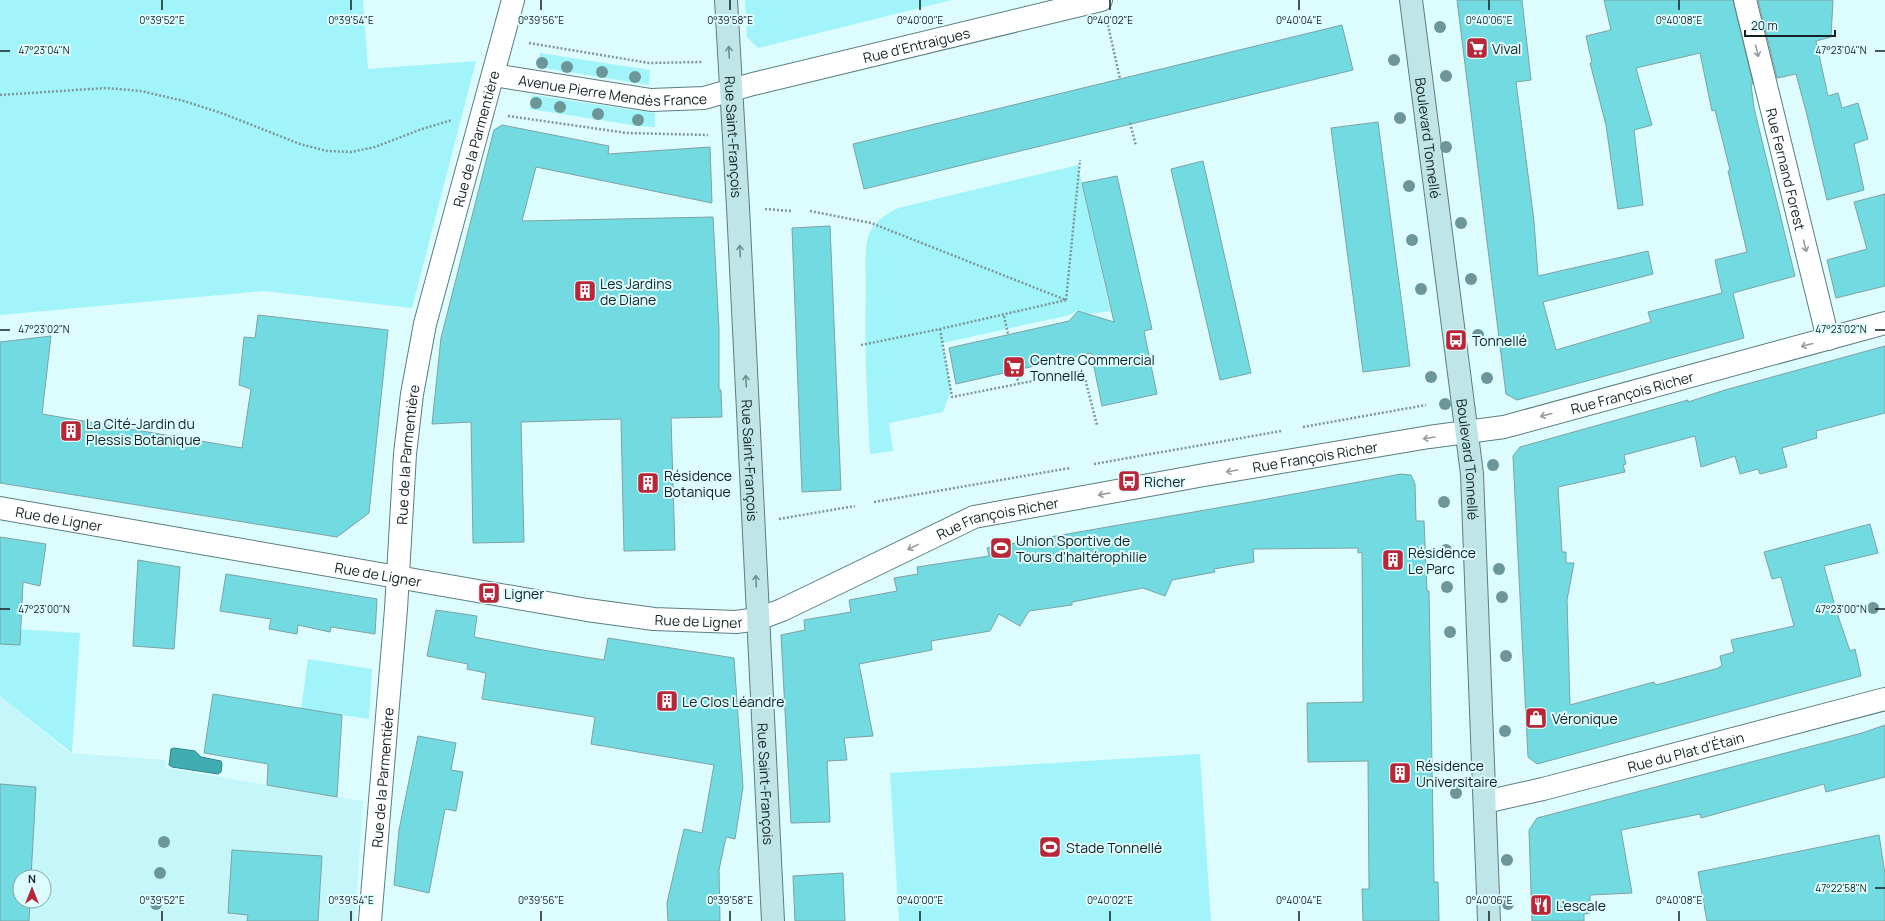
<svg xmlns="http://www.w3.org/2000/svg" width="1885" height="921" font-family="Manrope,sans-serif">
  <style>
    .built { fill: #c5f6f9; fill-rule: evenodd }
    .green { fill: #a1f4f9 }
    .water { fill: #40adb3; stroke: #328388 }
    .building { fill: #72dbe1; stroke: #7da2a4 }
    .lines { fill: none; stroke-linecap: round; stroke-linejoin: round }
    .street-casing { stroke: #5a7e80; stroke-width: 24 }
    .secondary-casing { stroke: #5a7e80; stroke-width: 24 }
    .path { stroke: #7f9697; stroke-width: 2.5; stroke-dasharray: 2 2; stroke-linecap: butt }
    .street { stroke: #fff; stroke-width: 22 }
    .secondary { stroke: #c0e5e6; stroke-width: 22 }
    .tree { fill: #6d9699 }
    .oneway { stroke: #959b9c }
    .oneway2 { stroke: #728d8e }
    .ticks { fill: none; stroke: #132122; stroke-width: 1.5 }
    .labels { text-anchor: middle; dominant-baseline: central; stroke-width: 4; stroke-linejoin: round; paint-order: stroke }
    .street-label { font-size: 14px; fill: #132122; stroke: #ddfcfe }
    .poi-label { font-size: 14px; fill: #132122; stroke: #ddfcfe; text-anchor: start }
    .ticks-label { font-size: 10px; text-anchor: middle; fill: #132122; stroke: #ddfcfe; stroke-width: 4; stroke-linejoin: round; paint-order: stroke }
  </style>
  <rect width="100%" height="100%" fill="#ddfcfe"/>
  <!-- built -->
  <path class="built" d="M0 696 70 753 165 760 166 768 363 801 355 921H0ZM20 877H44V901H20Z"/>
  <!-- green -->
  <path class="green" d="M0 0H363L368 69 476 61 412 308 264 291 0 315Z
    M745 0H952L758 48 747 37Z
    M540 53 650 70 649 85 538 67Z
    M532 95 655 113V127L638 126 530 109Z
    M1078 165 1110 311 1089 314 1078 310 1070 315 942 343 951 390 943 412 889 423 893 451 870 454C867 399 864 346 866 292 866 274 864 254 868 237 872 223 886 214 898 208Z
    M0 628 80 633 72 753 0 696Z
    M308 659 372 669 369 719 301 709Z
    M1200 754 1211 921H899L890 773Z"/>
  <!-- water -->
  <path class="water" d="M174 748 195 751 201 757 221 761 222 764 221 772 218 774 172 767 169 765 171 749Z"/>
  <!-- building -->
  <path class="building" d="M1457 0H1522L1531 80 1516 82 1534 221 1538 276 1648 251 1653 274 1543 302 1556 350 1651 322 1648 312 1722 293 1715 260 1747 252 1728 171 1730 170 1715 110 1712 111 1700 53 1636 68 1652 125 1634 130 1643 205 1618 209 1606 125 1590 63H1592L1586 36 1611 30 1604 0H1733L1753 84H1751L1754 108 1795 276 1733 293 1744 338 1517 400 1506 394Z
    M1758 0H1833L1831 37 1816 41 1828 96 1838 93 1842 108 1858 103 1868 139 1854 144 1864 190 1827 200 1806 111 1796 74 1777 78Z
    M1342 25 1353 70 864 189 853 144Z
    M1378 122 1410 366 1363 372 1331 128Z
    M502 125 609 146 608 154 710 147 712 203 536 167 522 221 713 217 719 329V390H721L722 417 671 418 675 550 624 551 621 419 521 422 524 542 473 543 471 422 432 424 441 338 494 130Z
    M1203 161 1251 373 1220 380 1171 169Z
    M1117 176 1152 329 1144 331 1157 394 1102 406 1091 353 956 384 949 348 1069 321 1078 311 1114 322 1082 183Z
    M1885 194V286L1836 298 1827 260 1867 249 1854 202Z
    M830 226 841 490 802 492 792 228Z
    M258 315 388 330 369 513 337 537 0 483V342L51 336 42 414 242 448 251 389 239 385 244 337 255 338Z
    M1885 346V413L1816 431 1817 438 1782 448 1787 467 1760 474 1758 469 1740 474 1735 456 1701 467 1695 436 1624 455 1626 464 1623 465 1625 472 1558 487 1562 552H1566V563H1574L1567 600 1570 705 1654 682 1656 685 1719 668V667L1722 666 1720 656 1734 652 1731 640 1794 626 1781 577 1772 579 1764 552 1870 524 1878 553 1824 566 1836 610 1850 651 1855 649 1861 676 1537 764 1528 757 1513 456 1520 447 1688 400V402L1725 390Z
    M1401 474 1411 475 1415 484 1416 521H1424L1427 591H1429L1434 882H1438L1439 921H1363L1362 889H1369L1368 761 1308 762 1307 703 1363 702 1362 552 1358 553V548L1253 549 1254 562 1214 569 1215 572 1172 580 1165 596 1143 588 1072 602V605L1029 611 1020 626 999 614 990 631 931 641 932 650 859 664 873 736 844 738 847 760 827 761 830 822 791 823 781 635 805 630 804 620 851 612 849 600 897 591 894 578 918 574 917 567 989 556 987 548 1251 502Z
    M0 537 46 544 40 586 23 582 20 645 0 644Z
    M138 560 180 567 174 649 133 646Z
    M226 574 377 599 375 634 331 627 330 632 298 625 297 634 269 629 271 619 220 611Z
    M436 610 477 616 474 637 543 650 604 660 608 638 734 658 743 787 735 839 726 837 719 870 720 921H668L667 903 684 829 702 833 714 765 591 744 595 717 482 699 486 673 467 669 468 664 427 656Z
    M213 694 342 715 337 797 267 785 268 764 204 753Z
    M1885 725V777L1826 792 1824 784 1701 818 1700 814 1621 830 1632 893 1590 895V913L1584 914V921H1532L1529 830 1537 818 1862 733Z
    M418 736 456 743 451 770 463 772 456 811 445 809 429 893 394 885 399 830Z
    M0 784 36 787 31 877H20V901H30L29 921H0Z
    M1879 835 1885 874V921H1707L1698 872Z
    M232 850 322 856 318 921H247L248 915 228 913Z
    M843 873 845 921H795L793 876Z"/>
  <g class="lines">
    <!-- street casing -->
    <g class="street-casing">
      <g id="street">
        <path id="s1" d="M1745 0 1828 339"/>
        <path id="s2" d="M493 75 651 100 704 98 753 84 1101 0"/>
        <path id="s3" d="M0 508 587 610 654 619 736 622 758 619 782 610 974 517 1204 475 1429 437 1504 427 1885 323"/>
        <path id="s4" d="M1485 802 1543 789 1885 699"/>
        <path id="s5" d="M370 921 396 609 405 454 412 394 425 324 513 0"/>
      </g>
    </g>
    <!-- secondary casing -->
    <g class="secondary-casing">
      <g id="secondary">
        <path id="s6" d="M726 0 738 207 773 921"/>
        <path id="s7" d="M1411 0 1472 474 1489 921"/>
      </g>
    </g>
    <!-- path -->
    <path class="path" d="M1108 25 1120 79
      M529 43 649 63 702 62
      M0 95 106 88 141 91 184 101 224 114 300 144 327 151 351 152 375 147 422 129 452 120
      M508 116 627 133 708 135
      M1130 123 1136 146
      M765 209 791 211
      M810 211 871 223 1066 300
      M1066 300 1080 160
      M1004 316 1008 334
      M940 329 952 397 1083 371 1097 425
      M861 345 940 329 1066 300
      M1015 371 1019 384
      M1303 427 1426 405
      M1094 464 1281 431
      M874 502 1070 468
      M779 519 855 506"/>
    <!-- street -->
    <use href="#street" class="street"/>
    <!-- secondary -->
    <use href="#secondary" class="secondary"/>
  </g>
  <!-- trees -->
  <g class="tree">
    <circle cx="1440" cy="27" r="6"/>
    <circle cx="1394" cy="60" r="6"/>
    <circle cx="542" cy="63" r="6"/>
    <circle cx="567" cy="67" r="6"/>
    <circle cx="602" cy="72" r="6"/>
    <circle cx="1446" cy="76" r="6"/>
    <circle cx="635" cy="77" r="6"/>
    <circle cx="536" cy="103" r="6"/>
    <circle cx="560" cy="107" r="6"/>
    <circle cx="598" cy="114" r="6"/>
    <circle cx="1400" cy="118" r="6"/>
    <circle cx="638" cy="120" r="6"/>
    <circle cx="1446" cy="147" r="6"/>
    <circle cx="1409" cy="186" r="6"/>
    <circle cx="1461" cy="223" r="6"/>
    <circle cx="1412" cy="240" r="6"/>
    <circle cx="1471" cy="279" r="6"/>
    <circle cx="1421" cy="289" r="6"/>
    <circle cx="1478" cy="335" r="6"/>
    <circle cx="1431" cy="377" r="6"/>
    <circle cx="1487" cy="378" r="6"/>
    <circle cx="1445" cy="404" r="6"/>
    <circle cx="1493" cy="465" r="6"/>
    <circle cx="1444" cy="502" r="6"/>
    <circle cx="1446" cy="550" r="6"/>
    <circle cx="1499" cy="569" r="6"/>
    <circle cx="1447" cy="587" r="6"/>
    <circle cx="1502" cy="597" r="6"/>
    <circle cx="1873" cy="608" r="6"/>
    <circle cx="1450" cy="632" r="6"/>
    <circle cx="1506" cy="656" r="6"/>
    <circle cx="1505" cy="731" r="6"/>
    <circle cx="1456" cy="793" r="6"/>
    <circle cx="164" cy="842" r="6"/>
    <circle cx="1507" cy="860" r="6"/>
    <circle cx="160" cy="873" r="6"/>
    <circle cx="156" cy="904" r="6"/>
    <circle cx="1508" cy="904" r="6"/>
  </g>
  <!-- one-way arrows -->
  <defs><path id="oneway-shaft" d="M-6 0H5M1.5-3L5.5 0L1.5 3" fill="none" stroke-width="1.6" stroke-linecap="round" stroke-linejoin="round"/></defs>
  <g class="oneway">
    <use href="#oneway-shaft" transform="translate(1757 51) rotate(76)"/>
    <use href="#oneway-shaft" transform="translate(1805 246) rotate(76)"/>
    <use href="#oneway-shaft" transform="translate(1807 345) rotate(165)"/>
    <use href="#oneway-shaft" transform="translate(1546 415) rotate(165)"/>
    <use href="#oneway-shaft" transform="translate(1429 438) rotate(171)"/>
    <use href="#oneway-shaft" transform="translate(1232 471) rotate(171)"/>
    <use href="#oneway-shaft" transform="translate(1104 494) rotate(170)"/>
    <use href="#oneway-shaft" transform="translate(913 547) rotate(154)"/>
  </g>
  <g class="oneway2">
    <use href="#oneway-shaft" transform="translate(729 52) rotate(-93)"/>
    <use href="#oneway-shaft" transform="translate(740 251) rotate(-93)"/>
    <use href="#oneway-shaft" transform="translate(746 381) rotate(-93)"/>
    <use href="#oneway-shaft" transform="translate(756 581) rotate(-93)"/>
  </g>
  <!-- ticks -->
  <path class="ticks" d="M162 0V10M351 0V10M541 0V10M730 0V10M920 0V10M1110 0V10M1299 0V10M1489 0V10M1679 0V10M0 51H10M1875 51H1885M0 330H10M1875 330H1885M0 609H10M1875 609H1885M1875 888H1885M162 911V921M351 911V921M541 911V921M730 911V921M920 911V921M1110 911V921M1299 911V921M1489 911V921M1679 911V921"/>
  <!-- icons -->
  <defs>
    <g id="supermarket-square" transform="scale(1.15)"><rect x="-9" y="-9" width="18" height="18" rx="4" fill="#b82738" stroke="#ddfcfe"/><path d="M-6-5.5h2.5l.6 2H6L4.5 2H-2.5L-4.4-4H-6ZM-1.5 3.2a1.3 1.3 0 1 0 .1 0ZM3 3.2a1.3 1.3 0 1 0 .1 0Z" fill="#fff"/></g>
    <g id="building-square" transform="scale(1.15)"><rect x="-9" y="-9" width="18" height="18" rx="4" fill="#b82738" stroke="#ddfcfe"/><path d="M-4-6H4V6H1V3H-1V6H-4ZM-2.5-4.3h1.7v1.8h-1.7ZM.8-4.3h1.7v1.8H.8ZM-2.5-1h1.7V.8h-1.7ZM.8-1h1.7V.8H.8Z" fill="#fff"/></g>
    <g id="bus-square" transform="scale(1.15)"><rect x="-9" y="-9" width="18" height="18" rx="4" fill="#b82738" stroke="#ddfcfe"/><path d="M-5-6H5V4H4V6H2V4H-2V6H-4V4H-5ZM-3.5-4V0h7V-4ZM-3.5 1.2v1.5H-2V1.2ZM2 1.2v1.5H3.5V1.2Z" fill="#fff"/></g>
    <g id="stadium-square" transform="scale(1.15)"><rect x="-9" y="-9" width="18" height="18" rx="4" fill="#b82738" stroke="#ddfcfe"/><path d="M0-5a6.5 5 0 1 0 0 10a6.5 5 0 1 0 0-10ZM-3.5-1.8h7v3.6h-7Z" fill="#fff"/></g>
    <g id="shop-square" transform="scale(1.15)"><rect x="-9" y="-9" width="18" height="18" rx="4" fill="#b82738" stroke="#ddfcfe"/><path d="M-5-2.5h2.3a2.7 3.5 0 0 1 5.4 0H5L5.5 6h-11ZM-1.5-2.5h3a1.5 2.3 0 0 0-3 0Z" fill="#fff"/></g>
    <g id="restaurant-square" transform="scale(1.15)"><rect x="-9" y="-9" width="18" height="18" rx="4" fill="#b82738" stroke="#ddfcfe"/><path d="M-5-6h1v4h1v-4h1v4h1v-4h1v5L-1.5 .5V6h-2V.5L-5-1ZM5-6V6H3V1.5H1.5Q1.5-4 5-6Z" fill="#fff"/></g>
  </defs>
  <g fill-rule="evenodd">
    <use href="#supermarket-square" x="1477" y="48"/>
    <use href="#building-square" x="585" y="291"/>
    <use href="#bus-square" x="1456" y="340"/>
    <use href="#supermarket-square" x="1014" y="367"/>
    <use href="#building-square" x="71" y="431"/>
    <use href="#bus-square" x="1129" y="481"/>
    <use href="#building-square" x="648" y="483"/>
    <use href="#stadium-square" x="1001" y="548"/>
    <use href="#building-square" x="1393" y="560"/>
    <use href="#bus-square" x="489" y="593"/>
    <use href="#building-square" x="667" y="701"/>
    <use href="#shop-square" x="1536" y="718"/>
    <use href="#building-square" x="1400" y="773"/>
    <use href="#stadium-square" x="1050" y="847"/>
    <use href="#restaurant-square" x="1541" y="905"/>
  </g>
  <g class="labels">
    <!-- street labels -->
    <g class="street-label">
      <text stroke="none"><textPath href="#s2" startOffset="432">Rue d'Entraigues</textPath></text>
      <text stroke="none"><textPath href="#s2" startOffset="121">Avenue Pierre Mendès France</textPath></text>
      <text stroke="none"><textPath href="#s6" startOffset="137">Rue Saint-François</textPath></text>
      <text stroke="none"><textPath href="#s7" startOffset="139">Boulevard Tonnellé</textPath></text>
      <text stroke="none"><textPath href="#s5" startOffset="792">Rue de la Parmentière</textPath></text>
      <text stroke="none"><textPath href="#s1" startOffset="174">Rue Fernand Forest</textPath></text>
      <text stroke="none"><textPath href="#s3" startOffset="1677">Rue François Richer</textPath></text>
      <text stroke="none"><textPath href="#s5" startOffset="468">Rue de la Parmentière</textPath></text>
      <text stroke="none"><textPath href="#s3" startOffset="1353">Rue François Richer</textPath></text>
      <text stroke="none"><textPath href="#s7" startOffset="463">Boulevard Tonnellé</textPath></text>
      <text stroke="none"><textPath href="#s6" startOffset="461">Rue Saint-François</textPath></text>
      <text stroke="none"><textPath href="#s3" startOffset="60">Rue de Ligner</textPath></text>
      <text stroke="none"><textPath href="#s3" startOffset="1029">Rue François Richer</textPath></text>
      <text stroke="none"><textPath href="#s3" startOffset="384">Rue de Ligner</textPath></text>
      <text stroke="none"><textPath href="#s3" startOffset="708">Rue de Ligner</textPath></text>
      <text stroke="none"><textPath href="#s4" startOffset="207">Rue du Plat d'Étain</textPath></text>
      <text stroke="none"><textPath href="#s5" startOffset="144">Rue de la Parmentière</textPath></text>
      <text stroke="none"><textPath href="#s6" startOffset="785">Rue Saint-François</textPath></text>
    </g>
    <!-- poi labels -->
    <g class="poi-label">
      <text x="1492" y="48">Vival</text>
      <text x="600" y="283">Les Jardins<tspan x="600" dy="16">de Diane</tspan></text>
      <text x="1472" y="340">Tonnellé</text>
      <text x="1030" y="359">Centre Commercial<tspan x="1030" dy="16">Tonnellé</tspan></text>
      <text x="86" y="423">La Cité-Jardin du<tspan x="86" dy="16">Plessis Botanique</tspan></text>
      <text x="664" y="475">Résidence<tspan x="664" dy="16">Botanique</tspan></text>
      <text x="1144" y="481">Richer</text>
      <text x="1016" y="540">Union Sportive de<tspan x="1016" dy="16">Tours d'haltérophilie</tspan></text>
      <text x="1408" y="552">Résidence<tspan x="1408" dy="16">Le Parc</tspan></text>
      <text x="504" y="593">Ligner</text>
      <text x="682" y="701">Le Clos Léandre</text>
      <text x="1552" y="718">Véronique</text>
      <text x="1416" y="765">Résidence<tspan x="1416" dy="16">Universitaire</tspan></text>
      <text x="1066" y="847">Stade Tonnellé</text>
      <text x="1556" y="905">L’escale</text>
    </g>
  </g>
  <g class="ticks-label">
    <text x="162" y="24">0°39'52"E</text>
    <text x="351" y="24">0°39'54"E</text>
    <text x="541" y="24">0°39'56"E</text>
    <text x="730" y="24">0°39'58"E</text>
    <text x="920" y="24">0°40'00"E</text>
    <text x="1110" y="24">0°40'02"E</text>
    <text x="1299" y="24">0°40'04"E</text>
    <text x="1489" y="24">0°40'06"E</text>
    <text x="1679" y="24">0°40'08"E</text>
    <text x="44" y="54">47°23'04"N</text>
    <text x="1841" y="54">47°23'04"N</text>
    <text x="44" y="333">47°23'02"N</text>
    <text x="1841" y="333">47°23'02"N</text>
    <text x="44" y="613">47°23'00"N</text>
    <text x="1841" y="613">47°23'00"N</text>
    <text x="1841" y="892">47°22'58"N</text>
    <text x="162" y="904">0°39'52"E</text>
    <text x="351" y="904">0°39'54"E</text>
    <text x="541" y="904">0°39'56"E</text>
    <text x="730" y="904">0°39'58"E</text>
    <text x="920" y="904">0°40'00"E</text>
    <text x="1110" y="904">0°40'02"E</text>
    <text x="1299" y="904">0°40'04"E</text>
    <text x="1489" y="904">0°40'06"E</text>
    <text x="1679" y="904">0°40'08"E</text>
  </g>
  <!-- north arrow -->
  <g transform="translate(32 889)"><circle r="19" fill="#ddfcfe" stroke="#8ca4a6"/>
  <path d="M0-3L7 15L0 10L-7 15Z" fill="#b82738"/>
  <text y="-6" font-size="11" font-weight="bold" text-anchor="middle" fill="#132122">N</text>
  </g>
  <!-- scale -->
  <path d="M1745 30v6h90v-6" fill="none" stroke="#132122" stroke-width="2"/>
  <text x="1751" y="30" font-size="12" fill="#132122" stroke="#ddfcfe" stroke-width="3" paint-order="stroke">20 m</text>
</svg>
